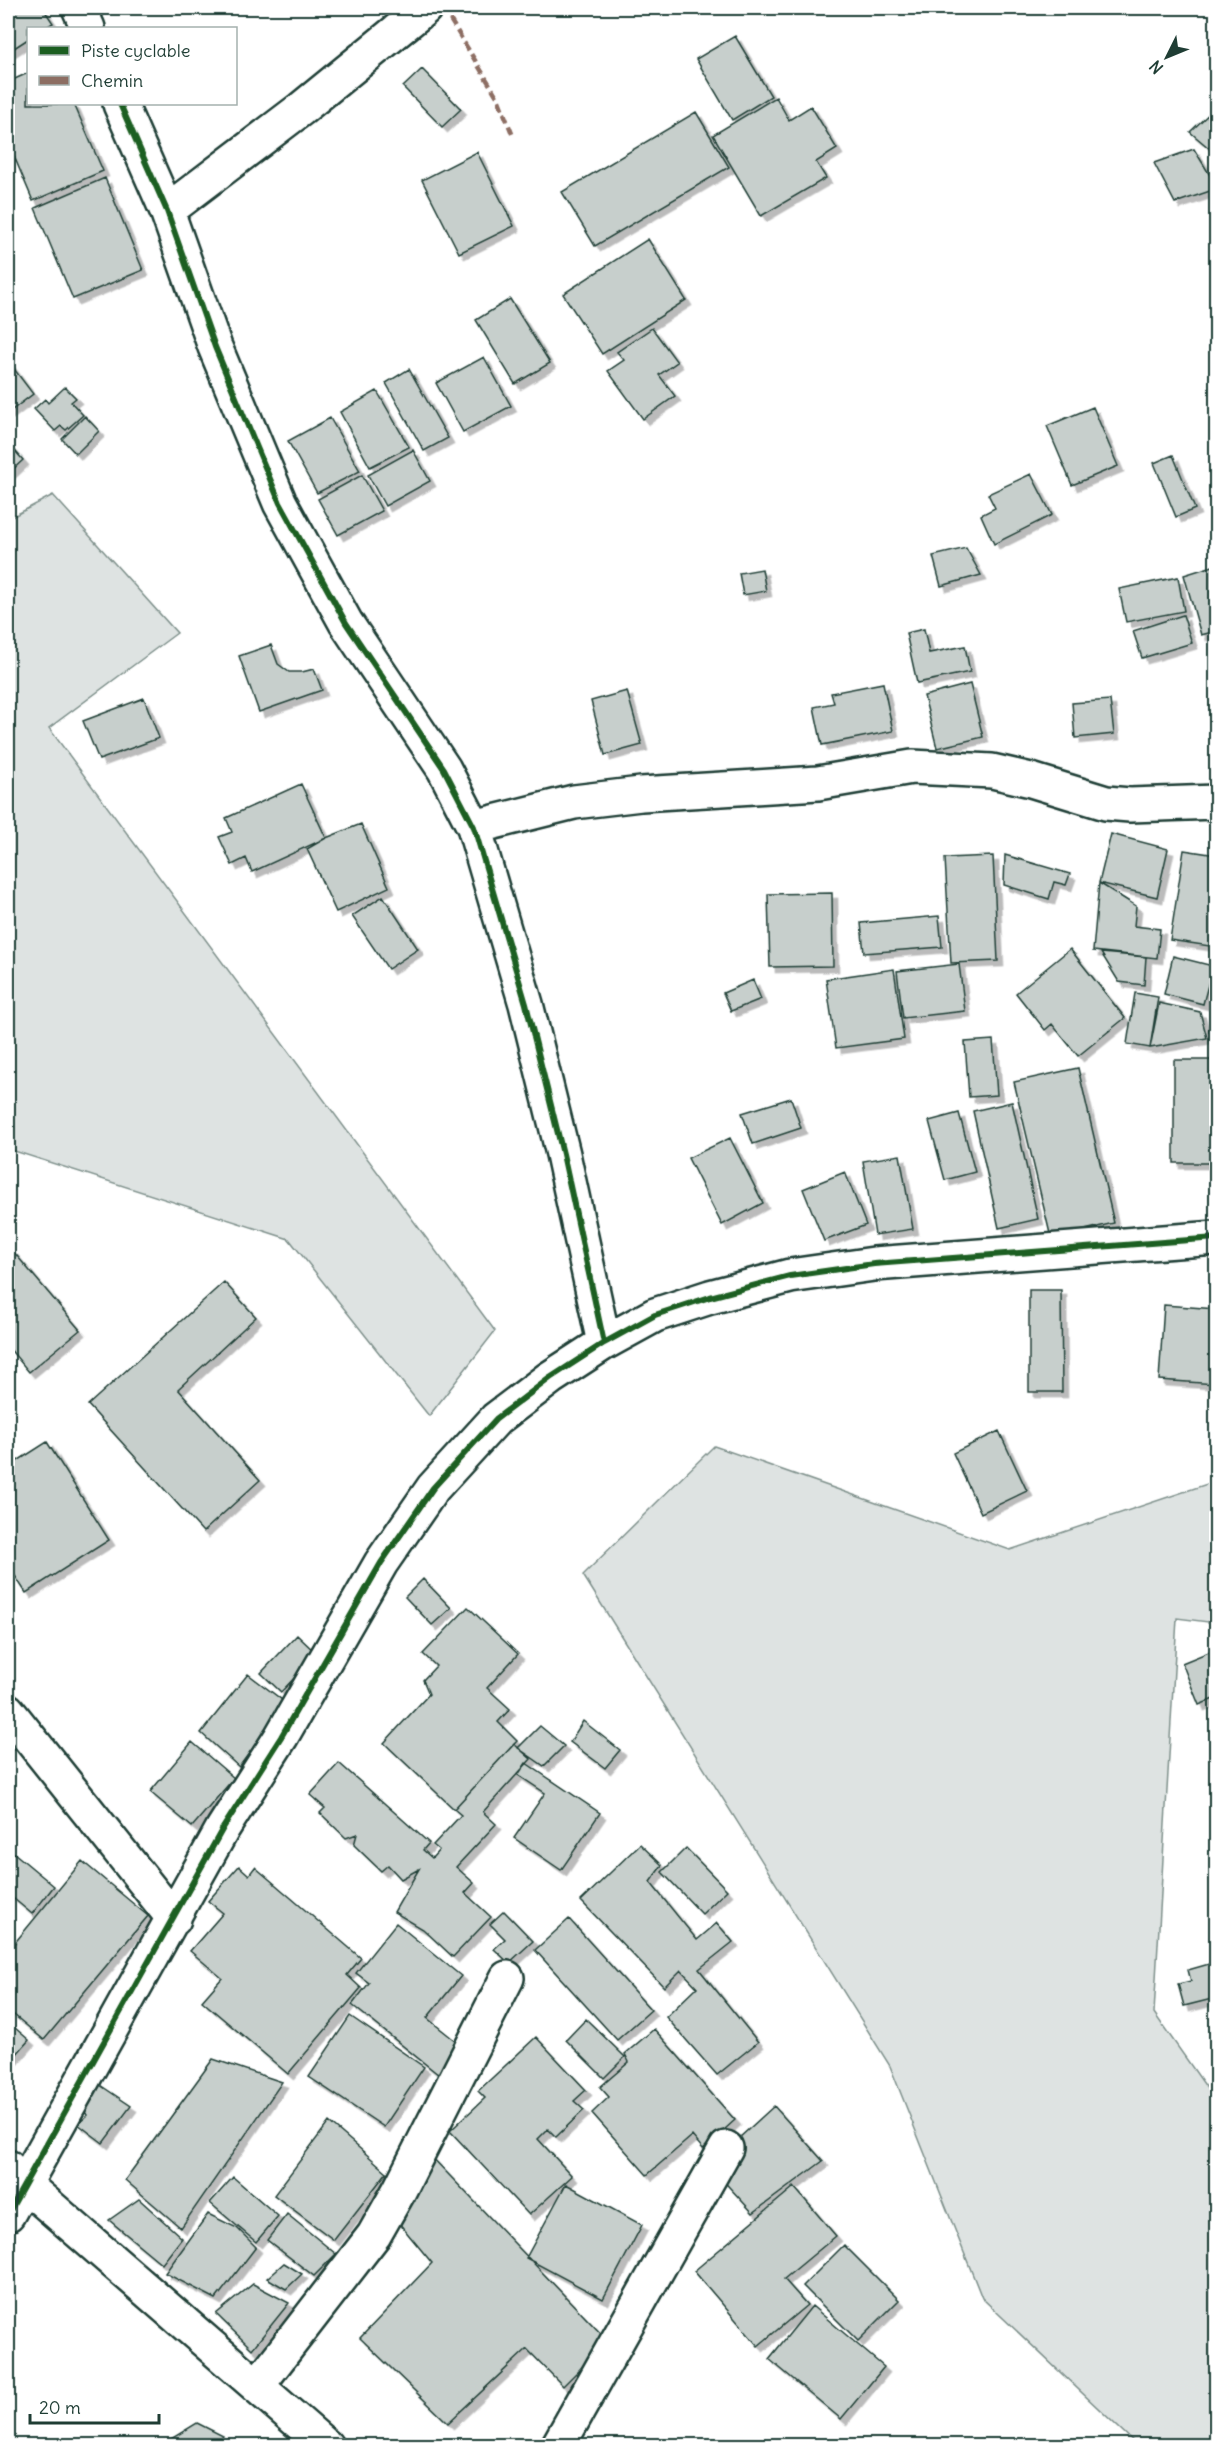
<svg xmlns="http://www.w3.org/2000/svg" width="1224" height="2453" font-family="Delius,sans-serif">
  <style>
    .green { fill: #dee3e2; stroke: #7e908b; stroke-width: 1.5 }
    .building { fill: #c7cfcc; stroke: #1f3d34; stroke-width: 1.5; filter: url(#shadow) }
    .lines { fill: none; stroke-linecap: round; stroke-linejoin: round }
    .street-casing { stroke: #1f3d34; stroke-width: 38 }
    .street { stroke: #fff; stroke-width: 33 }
    .quiet { stroke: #8d6e63; stroke-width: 4.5; stroke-dasharray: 9 4.5; stroke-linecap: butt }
    .cycleway-casing { stroke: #fff; stroke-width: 10 }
    .cycleway { stroke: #1b5e20; stroke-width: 6 }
  </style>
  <defs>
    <filter id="shadow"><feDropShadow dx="5.5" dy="5.5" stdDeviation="0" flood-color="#0004"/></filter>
  </defs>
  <rect width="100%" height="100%" fill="#fff"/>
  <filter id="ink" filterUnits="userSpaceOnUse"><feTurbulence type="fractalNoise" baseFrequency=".0167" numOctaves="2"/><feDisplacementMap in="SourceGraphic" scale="12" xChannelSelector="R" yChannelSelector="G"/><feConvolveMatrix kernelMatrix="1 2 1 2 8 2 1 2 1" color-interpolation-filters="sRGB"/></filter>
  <g filter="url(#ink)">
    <!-- green -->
    <path class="green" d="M53 495 177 633 49 728 495 1331 429 1416 289 1239 8 1149V519Z
      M714 1446 1010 1550 1216 1481V1623L1177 1618 1154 2013 1216 2101V2445H1137L982 2298 890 2066 583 1575Z"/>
    <!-- building -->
    <path class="building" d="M8 8H43L53 23 45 28H28V39L8 52Z
      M735 36 771 96 732 120 696 59Z
      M422 69 461 109 442 127 403 87Z
      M28 73V104H74L103 171 33 201 8 142V82Z
      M776 97 789 120 811 106 837 149 816 162 826 178 761 216 713 135Z
      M1216 107V154L1190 132Z
      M696 112 729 167 595 246 562 192Z
      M1194 149 1216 185V189L1175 203 1154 163Z
      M477 152 514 226 459 253 422 180Z
      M105 178 143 270 73 299 35 208Z
      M648 239 686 300 602 354 563 294Z
      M510 299 550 363 515 384 476 320Z
      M652 328 677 362 659 375 675 396 643 419 608 371 624 360 617 352Z
      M484 357 511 406 463 432 436 383Z
      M8 361 33 394 8 413Z
      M409 369 448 438 424 451 386 383Z
      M65 387 76 398 71 402 83 415 66 430 61 426 55 431 34 409 45 399 48 403Z
      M377 391 409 447 370 467 340 412Z
      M1093 407 1118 466 1072 485 1047 426Z
      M85 416 99 431 76 454 62 439Z
      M330 418 360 471 317 493 288 441Z
      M8 443 23 460 8 474Z
      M413 450 430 481 385 506 368 475Z
      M1173 455 1195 509 1176 517 1154 463Z
      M1031 474 1052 515 994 544 981 515 995 508 988 494Z
      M362 475 382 511 338 535 318 499Z
      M966 548 981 575 941 586 933 556Z
      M1216 565V631L1201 635 1184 575Z
      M762 569 766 591 743 595 739 573Z
      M1178 577 1184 611 1126 622 1119 589Z
      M1183 615 1192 643 1142 658 1133 631Z
      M924 629 929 653 965 646 970 672 917 683 906 633Z
      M271 645 278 664 289 672H302L314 669 322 690 259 712 239 656Z
      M883 683 893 731 822 745 814 707 834 703 831 693Z
      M970 684 983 737 937 748 924 696Z
      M627 691 642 745 605 755 591 701Z
      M144 698 159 738 99 760 83 721Z
      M1110 700 1114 734 1075 738 1072 703Z
      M301 784 326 838 252 872 246 858 232 865 219 837 232 832 226 818Z
      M361 824 389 887 336 912 307 849 326 838Z
      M1111 834 1168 849 1157 897 1099 883Z
      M1184 850 1216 855V947L1170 940Z
      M1005 855 1070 874 1066 885 1054 882 1049 899 1004 885Z
      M993 856 998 961 951 963 945 858Z
      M1099 883 1136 906 1134 926 1160 929 1157 958 1093 951Z
      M832 893 833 966 770 967 768 894Z
      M383 896 418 949 388 969 352 916Z
      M939 916 942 947 864 953 861 923Z
      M1070 949 1125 1018 1078 1056 1052 1024 1045 1030 1016 993Z
      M1101 953 1146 957 1144 985 1119 982Z
      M1173 956 1213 966 1203 1004 1164 994Z
      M959 964 965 1011 903 1018 897 971Z
      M894 969 904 1039 836 1048 826 979Z
      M753 980 761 999 731 1011 723 993Z
      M1212 992 1216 993V1033L1209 1032Z
      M1135 993 1158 997 1150 1048 1127 1044Z
      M1159 1003 1200 1012 1207 1038 1150 1048Z
      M993 1040 997 1095 969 1097 965 1042Z
      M1174 1060H1216V1163H1174Z
      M1078 1068 1114 1223 1051 1238 1014 1082Z
      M791 1098 801 1128 753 1144 742 1113Z
      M1012 1102 1038 1219 999 1228 973 1111Z
      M959 1113 975 1172 945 1180 929 1121Z
      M730 1138 763 1203 722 1225 688 1158Z
      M900 1155 913 1229 875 1235 863 1161Z
      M845 1172 866 1225 824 1241 803 1189Z
      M12 1250 80 1330 29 1372 8 1347V1254Z
      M224 1282 256 1317 178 1389 260 1480 203 1532 88 1405Z
      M1029 1290H1061L1062 1392H1029Z
      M1164 1305 1216 1309V1384L1159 1380Z
      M999 1431 1027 1491 981 1513 953 1453Z
      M47 1442 109 1540 26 1593 8 1565V1467Z
      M423 1579 451 1608 432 1625 405 1597Z
      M468 1607 518 1654 487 1688 510 1709 498 1722 517 1741 454 1809 384 1743 429 1694 423 1680 436 1666 423 1654Z
      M297 1635 317 1654 281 1692 261 1673Z
      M1216 1649V1698L1199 1705 1182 1663Z
      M248 1674 286 1703 239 1767 201 1733Z
      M583 1721 620 1750 605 1768 570 1742Z
      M540 1726 564 1746 544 1766 518 1748Z
      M192 1742 234 1778 192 1827 150 1792Z
      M514 1744 531 1759 483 1812 496 1824 456 1867 474 1883 465 1893 491 1917 453 1957 423 1929 394 1912 419 1869 401 1879 388 1865 381 1871 354 1845 357 1834 346 1838 320 1813 325 1808 310 1795 339 1763 429 1843 423 1850 432 1858 439 1850 433 1845 461 1815 454 1809Z
      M526 1763 600 1813 561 1870 514 1838 545 1793 518 1775Z
      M640 1844 662 1865 650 1882 697 1940 717 1923 733 1942 699 1969 758 2042 717 2075 666 2017 697 1987 681 1970 664 1987 581 1901Z
      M8 1848 54 1886 32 1914 8 1894Z
      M686 1848 727 1890 702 1914 662 1872Z
      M82 1861 148 1916 44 2040 8 2010V1951Z
      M239 1866 249 1875 255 1867 361 1958 347 1975 361 1988 288 2074 202 2001 222 1978 190 1951 223 1913 208 1901Z
      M504 1911 533 1941 509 1963 494 1949 505 1939 490 1924Z
      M569 1919 651 2010 617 2040 535 1950Z
      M396 1923 461 1976 427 2018 462 2046 439 2075 352 2005 369 1983 356 1973Z
      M1216 1962V1998L1184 2006 1178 1984 1191 1981 1188 1970Z
      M350 2016 424 2067 384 2127 309 2077Z
      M586 2019 625 2057 604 2078 566 2040Z
      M8 2022 29 2040 8 2064Z
      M654 2029 735 2120 703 2149 692 2136 647 2175 592 2113 609 2097 600 2087 629 2062 625 2054Z
      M536 2037 586 2090 574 2101 584 2110 556 2137 548 2129 538 2139 572 2176 529 2215 450 2131 485 2098 478 2091Z
      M213 2059 282 2082 181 2228 125 2180Z
      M94 2081 131 2106 103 2143 78 2124 88 2115 77 2106Z
      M774 2106 823 2161 753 2213 717 2174 738 2139Z
      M329 2122 387 2172 334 2240 274 2195Z
      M427 2152 608 2341 563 2386 527 2349 448 2423 360 2338 432 2263 384 2205Z
      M233 2177 278 2216 256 2242 210 2203Z
      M566 2184 642 2225 603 2299 526 2258Z
      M794 2187 836 2236 784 2279 807 2305 758 2346 694 2271Z
      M139 2199 182 2238 162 2264 109 2220Z
      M208 2214 237 2228 256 2247 216 2299 165 2273Z
      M287 2214 336 2254 314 2276 267 2240Z
      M844 2245 899 2300 858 2341 803 2286Z
      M284 2263 302 2274 286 2289 267 2278Z
      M253 2284 289 2303 252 2349 216 2314Z
      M812 2306 884 2367 841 2419 769 2359Z
      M197 2423 223 2436 216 2446 161 2445Z"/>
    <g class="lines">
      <!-- street casing -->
      <g class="street-casing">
        <path id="street" d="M79 8 88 28
          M120 104 167 211 215 347 280 503 346 623 444 769 474 827 526 1004 563 1154 604 1343
          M167 211 301 109 425 8
          M474 827 574 802 641 794 818 783 912 767 992 771 1031 780 1106 803 1130 805 1216 802
          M8 1711 174 1919
          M8 2167 24 2184 326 2446
          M8 2214 223 1828 281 1737 381 1563 433 1488 496 1419 550 1378 604 1343 655 1315 710 1297 790 1276 874 1264 1216 1238
          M257 2386 374 2235 399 2191 507 1978
          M558 2446 726 2148"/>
      </g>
      <!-- street -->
      <use href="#street" class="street"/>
      <!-- quiet -->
      <path class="quiet" d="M443 8 498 98 513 136"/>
      <!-- cycleway casing -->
      <g class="cycleway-casing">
        <path id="cycleway" d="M120 104 167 211 215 347 280 503 346 623 444 769 474 827 526 1004 563 1154 604 1343
          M8 2214 223 1828 281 1737 381 1563 433 1488 496 1419 550 1378 604 1343 655 1315 710 1297 790 1276 874 1264 1216 1238"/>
      </g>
      <!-- cycleway -->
      <use href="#cycleway" class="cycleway"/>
    </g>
  </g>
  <!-- margin -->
  <rect width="1224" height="2453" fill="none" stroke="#fff" stroke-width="30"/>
  <rect x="15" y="15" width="1194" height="2423" fill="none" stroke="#1f3d34" stroke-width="2" filter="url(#ink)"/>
  <!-- legend -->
  <rect x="27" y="27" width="210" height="78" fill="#ffffff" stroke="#a5b1ae" stroke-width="1.5"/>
  <rect x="39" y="46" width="30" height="9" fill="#1b5e20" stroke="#a5b1ae" stroke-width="1.5"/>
  <text x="81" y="57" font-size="18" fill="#1f3d34">Piste cyclable</text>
  <rect x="39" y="76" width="30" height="9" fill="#8d6e63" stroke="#a5b1ae" stroke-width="1.5"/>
  <text x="81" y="87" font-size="18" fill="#1f3d34">Chemin</text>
  <!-- north arrow -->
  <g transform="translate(1167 57) rotate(227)" stroke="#ffffff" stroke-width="4.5" paint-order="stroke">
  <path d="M0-4.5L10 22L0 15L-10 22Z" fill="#1f3d34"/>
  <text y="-9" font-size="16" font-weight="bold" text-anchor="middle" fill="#1f3d34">N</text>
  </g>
  <!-- scale -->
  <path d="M30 2414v9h129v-9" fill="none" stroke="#1f3d34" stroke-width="3"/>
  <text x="39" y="2414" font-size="18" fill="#1f3d34" stroke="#ffffff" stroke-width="4.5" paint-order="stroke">20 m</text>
</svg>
